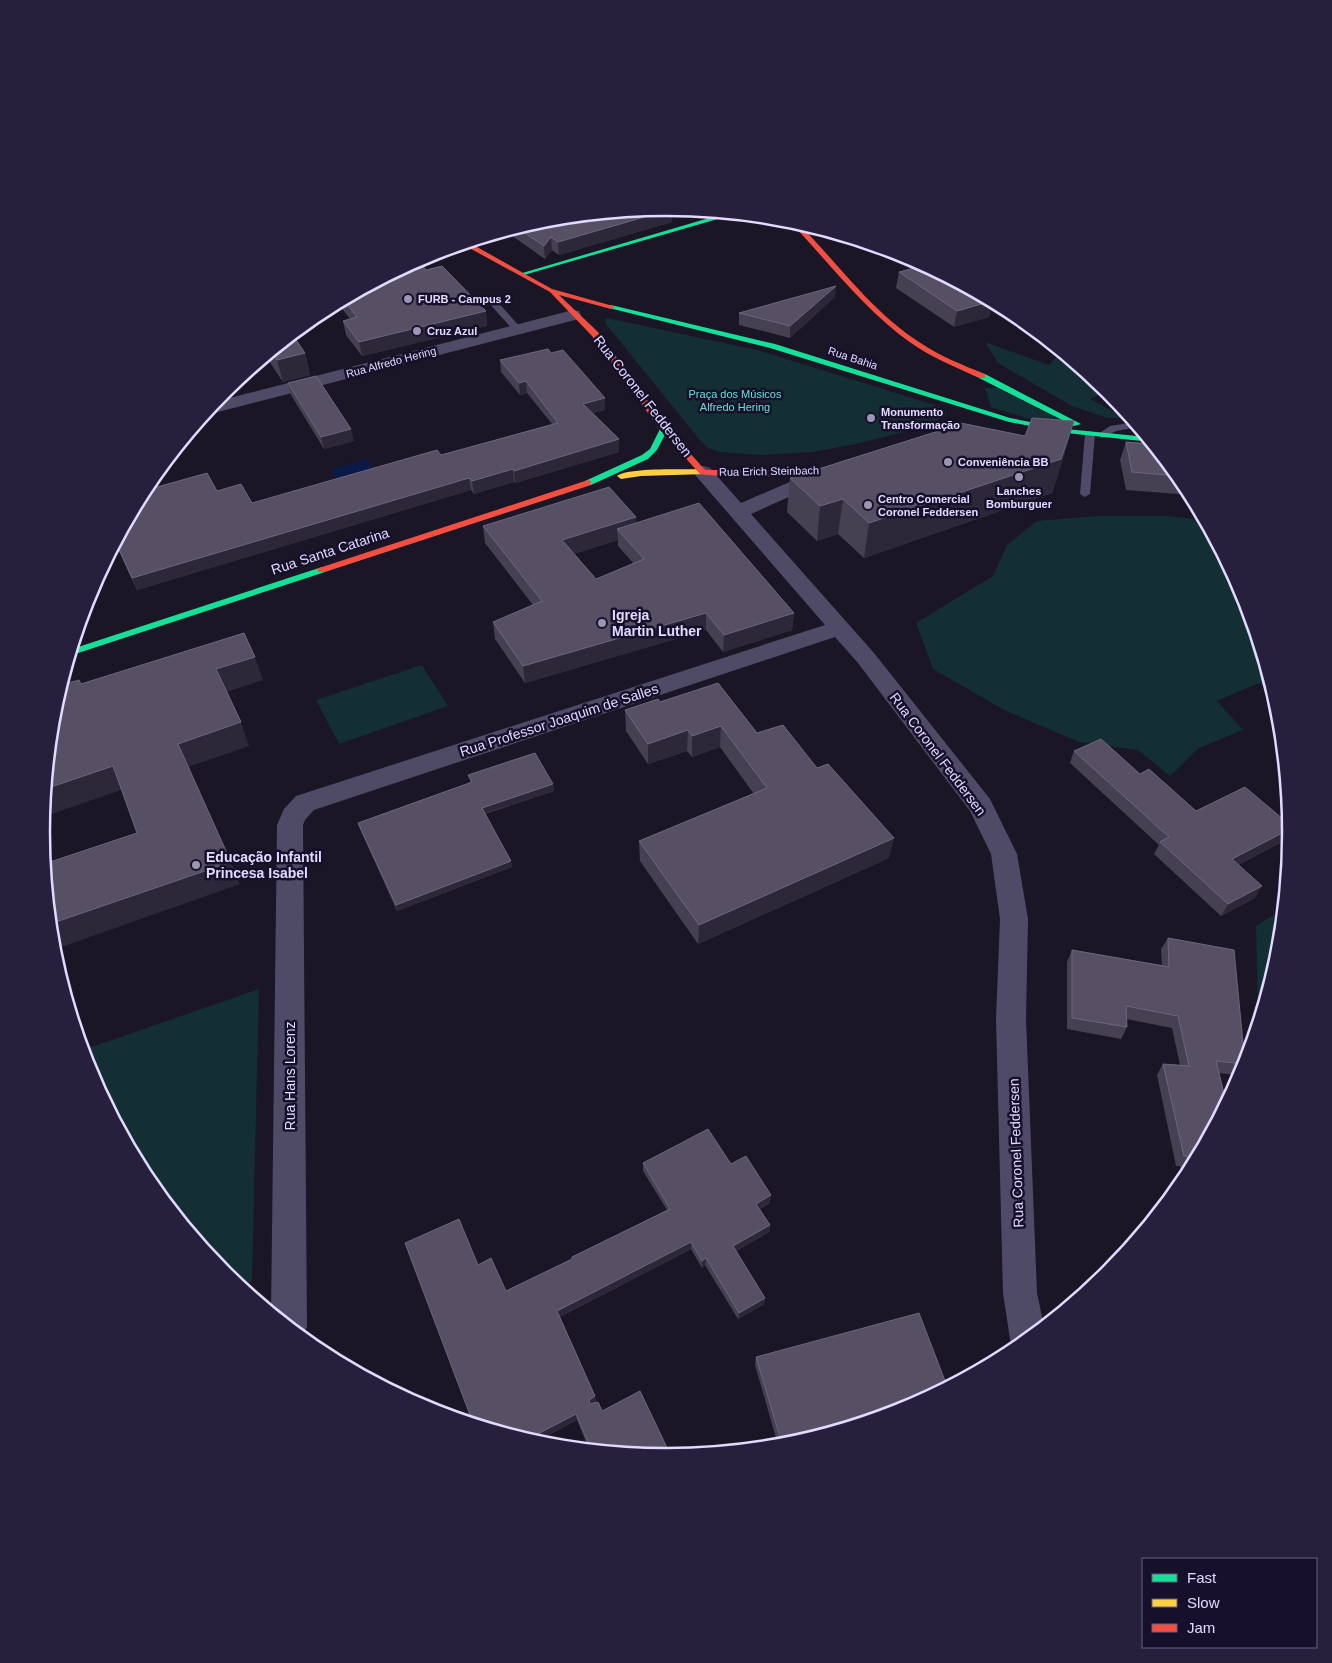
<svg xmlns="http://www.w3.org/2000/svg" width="1332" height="1663" font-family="Arial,sans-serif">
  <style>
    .green { fill: #132f33 }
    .water { fill: #0a1948 }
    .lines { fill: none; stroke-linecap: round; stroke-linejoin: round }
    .lane { fill: #4f4b66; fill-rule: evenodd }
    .street { fill: #4f4b66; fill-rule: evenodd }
    .fast { fill: #16e098; fill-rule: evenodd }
    .slow { fill: #ffcf43; fill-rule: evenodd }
    .jam { fill: #f24e42; fill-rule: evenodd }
    .wall { fill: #464053; fill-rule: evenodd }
    .shaded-wall { fill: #2d2839 }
    .building { fill: #575065; stroke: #6c667e }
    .poi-dot { fill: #9c95b3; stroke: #17102b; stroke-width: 2 }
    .labels { text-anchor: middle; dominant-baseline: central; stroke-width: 5; stroke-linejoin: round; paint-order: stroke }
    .far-poi-label { font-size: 11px; font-weight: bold; fill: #e2daff; stroke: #17102b; text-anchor: start }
    .far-street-label { font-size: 11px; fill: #e2daff; stroke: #17102b }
    .far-park-label { font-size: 11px; fill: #5fe6d3; stroke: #17102b }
    .street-label { font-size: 14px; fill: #e2daff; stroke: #17102b }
    .poi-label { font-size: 14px; font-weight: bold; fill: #e2daff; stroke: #17102b; text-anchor: start }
    .rim { fill: none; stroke: #e2daff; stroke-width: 2.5 }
  </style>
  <rect width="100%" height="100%" fill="#1a1625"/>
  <!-- green -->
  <path class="green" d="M863 242 905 254 929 267 894 257Z
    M607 318 757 350 938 406 946 411V416L916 429 856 444 812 452 760 455 720 452 708 448 699 439 606 324 605 319Z
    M985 342 1049 365 1061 352 1109 391 1090 399 1126 418H1108L1072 406 998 363Z
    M985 388H998L1074 427 1036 421 991 407Z
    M1097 516H1167L1205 520 1243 593 1272 688 1259 683 1217 701 1243 730 1199 748 1170 776 1138 750 1079 742 1006 711 933 669 916 623 993 576 1007 545 1037 521Z
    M422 665 448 706 339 744 316 700Z
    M1283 909 1279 954 1258 1022 1256 926Z
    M259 989 252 1281 241 1287 224 1273 146 1178 89 1070 83 1050Z"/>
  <!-- water -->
  <path class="water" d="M367 459 374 469 337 480 330 470Z"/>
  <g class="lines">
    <!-- lane -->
    <path class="lane" d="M492 298 495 299 520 327V331H514L489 303 488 301Z
      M1135 422 1139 427 1116 431 1102 438 1097 435 1110 426Z
      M1090 431 1095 434 1090 494 1085 497 1080 494 1085 434Z"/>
    <!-- street -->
    <path class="street" d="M573 310 579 311 581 315 579 319 214 413 205 414 214 402Z
      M703 466 710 468 741 503 815 471 822 469 829 471 832 475 829 479 751 514 874 653 990 799 1017 854 1028 919 1026 1019 1037 1293 1044 1326 1015 1350 1010 1339 1003 1293 996 1019 1000 919 991 854 970 811 858 663 835 637 314 810 305 820 303 825 307 1327 302 1337 271 1312 277 825 284 809 296 796 825 625 696 476 693 472 696 468Z"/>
    <!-- fast -->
    <path class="fast" d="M726 213 735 214 524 275 519 274Z
      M778 218 788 219 799 224 794 225Z
      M611 305 775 344 1010 418 1066 429 1147 437 1151 442 1066 433 1009 422 770 348 609 308 607 307Z
      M979 374H985L1081 424 1074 426 979 378Z
      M661 427 668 429 657 450 648 459 591 485H585V481L642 455 650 449Z
      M322 567 325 568V572L69 656 72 649Z"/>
    <!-- slow -->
    <path class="slow" d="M703 469 707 472 706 474 641 476 621 479 617 476C629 467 685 470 703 469Z"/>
    <!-- jam -->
    <path class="jam" d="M789 219 796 221C836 261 871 311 919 342 940 356 962 365 985 374V378H979C956 367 932 358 911 343 864 310 829 262 789 221Z
      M468 242 552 289 613 306 615 307 611 309 559 295 598 332 667 427 705 470C753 470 801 474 848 464L852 466C836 478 723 478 700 474L661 431 592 336 550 292 462 244Z
      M588 480 591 481V485L325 572H319L317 570 319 568Z"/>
  </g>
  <!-- wall -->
  <path class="wall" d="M666 207 700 210 672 217V222L559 255 552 250 545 259 505 231 544 219Z
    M417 259 426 270 486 311 487 326 362 356 346 335 343 321 350 319 337 302Z
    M899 272 992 301 989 317 954 327 896 288Z
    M835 297 790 338 739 325V313Z
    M292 334 305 353 310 375 283 382 269 361 267 354Z
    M551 353 605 398V410L593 413 619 439V452L515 483 514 482 474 494 471 490 137 590 115 543 143 491H217L252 503 441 455 552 424 527 393 520 395 501 372 500 360Z
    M288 383 354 441 324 449 291 395Z
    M1074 421 1064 455 1052 493 864 558 838 534 817 541 787 512 790 478 948 428 1025 436Z
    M1126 442 1152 444 1186 485 1191 495 1126 490 1120 460Z
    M636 517V523L794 613 792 630 723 652 706 630 525 683 495 639 493 622 533 605 485 543 483 526ZM618 540V546L634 564 596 579 574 554Z
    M660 702 757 733 817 768 889 858 698 944 640 861 639 841 754 794 720 747 692 757 687 751 648 764 626 731 625 710Z
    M1074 751 1140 774 1196 811 1286 840 1238 865 1255 898 1221 916 1154 854 1159 845 1070 763Z
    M468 775 553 784 554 791 485 814 512 867 397 911 360 829 358 823 471 783Z
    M1168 938 1245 1064 1237 1075 1219 1073 1226 1102 1184 1180 1180 1166H1176L1157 1075 1163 1064 1180 1065 1172 1028 1126 1019 1127 1027 1121 1039 1067 1029V962L1072 950 1162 965 1161 949Z
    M643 1163 731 1164 770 1203 760 1209 770 1225 769 1232 736 1251 765 1298 764 1304 738 1319 705 1265 702 1268 691 1249 560 1317 595 1396 596 1402 602 1411 666 1456 589 1449 577 1420 535 1442 473 1423 478 1265 506 1291 572 1260V1257L667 1210 643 1171Z
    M756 1357 905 1409 788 1444 778 1445 755 1365Z"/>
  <!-- shaded-wall -->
  <path class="shaded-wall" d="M666 207 700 210 672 217V222L559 255 558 242Z
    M551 237 552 250 545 259 544 246Z
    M836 286 835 297 790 338V326Z
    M992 301 989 317 954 327 957 311Z
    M486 311 487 326 362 356 359 342Z
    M305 353 310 375 283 382 277 360Z
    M526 381 527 393 520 395 519 383Z
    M605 398V410L584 416 583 404Z
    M1074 421 1064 455 1052 493 864 558 869 523Z
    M351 429 354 441 324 449 321 437Z
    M619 439V452L515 483 514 471Z
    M513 469 514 482 474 494 472 481Z
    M469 478 471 490 137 590 132 578Z
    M843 499 838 534 817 541 820 506Z
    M636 517V534L617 529 618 540 564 557 562 540Z
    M706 613V630L525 683 523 666Z
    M794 613 792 630 723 652 724 635Z
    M255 657 263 680 224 693 216 669Z
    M241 722 249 746 188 767 178 744Z
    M721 726 720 747 692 757V736Z
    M688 730 687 751 648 764V744Z
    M113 766 124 789 43 817 45 789Z
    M553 784 554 791 483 814 482 808Z
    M1290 829 1291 832 1286 840 1225 871 1232 859Z
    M894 838 889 858 698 944 699 925Z
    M511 861 512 867 397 911 396 905Z
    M231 862 240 884 53 950 50 924Z
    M1262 886 1255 898 1221 916 1228 904Z
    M771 1195 770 1203 755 1211 756 1204Z
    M770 1225 769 1232 732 1253 733 1246Z
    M691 1242V1249L558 1318 557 1311Z
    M706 1258 705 1265 702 1268V1261Z
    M765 1298 764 1304 738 1319 739 1313Z
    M595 1396 596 1402 590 1406 589 1400Z
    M576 1414 577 1420 535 1442 528 1439Z
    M869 1419 788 1444 782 1445V1444Z"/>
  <!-- building -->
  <path class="building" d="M668 207 672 209 558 242 551 237 544 246 516 227 544 219Z
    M417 259 426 270 442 266 486 311 359 342 343 321 357 317 343 299Z
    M925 265 992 301 957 311 899 272Z
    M836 286 790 326 739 313Z
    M292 334 305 353 277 360 271 351Z
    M548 349 551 353 563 350 605 398 583 404 619 439 514 471 513 469 472 481 469 478 132 578 116 542 143 491 207 473 217 491 241 484 252 503 437 450 441 455 558 423 526 381 519 383 500 360Z
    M316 376 351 429 321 437 288 383Z
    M1032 418 1074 421 1061 459 869 523 843 499 820 506 790 478 948 428 951 421 1025 436Z
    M1126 442 1152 444 1178 476 1132 472Z
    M609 487 636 517 562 540 596 579 644 559 617 529 699 503 794 613 724 635 706 613 523 666 493 622 542 601 483 526Z
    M244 633 255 657 216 669 241 722 178 744 231 862 50 924 44 864 137 833 113 766 45 789 53 709 61 685 79 680 81 684Z
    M718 683 757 733 783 725 817 768 828 764 894 838 699 925 639 841 767 788 721 726 692 736 688 730 648 744 625 710 658 699 660 702Z
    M1101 739 1140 774 1149 769 1196 811 1245 787 1290 825V829L1232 859 1262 886 1228 904 1160 842 1169 837 1074 751Z
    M535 753 553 784 482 808 511 861 396 905 358 823 472 782 468 775Z
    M1168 938 1234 950 1245 1064 1216 1061 1226 1102 1191 1168 1187 1156H1184L1163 1064 1189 1066 1178 1016 1126 1006 1127 1027 1072 1018V950L1169 967Z
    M708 1129 731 1164 746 1156 771 1195 756 1204 770 1225 733 1246 765 1298 739 1313 706 1258 702 1261 691 1242 557 1311 595 1396 589 1400 590 1404 598 1402 602 1411 640 1391 671 1456H666L591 1449 576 1414 528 1439 473 1423 405 1243 459 1219 478 1265 491 1258 506 1291 572 1259V1257L670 1209 643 1163Z
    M919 1313 947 1386 905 1409 782 1444 756 1357Z"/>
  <!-- markers -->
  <g class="poi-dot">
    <circle cx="408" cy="299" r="5"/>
    <circle cx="417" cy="331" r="5"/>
    <circle cx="871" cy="418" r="5"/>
    <circle cx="948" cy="462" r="5"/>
    <circle cx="1019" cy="477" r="5"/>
    <circle cx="868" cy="505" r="5"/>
    <circle cx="602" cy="623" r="5"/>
    <circle cx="196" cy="865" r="5"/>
  </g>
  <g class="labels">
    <!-- far-poi labels -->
    <g class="far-poi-label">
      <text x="418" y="299">FURB - Campus 2</text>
      <text x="427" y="331">Cruz Azul</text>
      <text x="881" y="412">Monumento<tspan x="881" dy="13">Transformação</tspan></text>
      <text x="958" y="462">Conveniência BB</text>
      <text x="1019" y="491" text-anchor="middle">Lanches<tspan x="1019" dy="13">Bomburguer</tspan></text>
      <text x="878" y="499">Centro Comercial<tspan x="878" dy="13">Coronel Feddersen</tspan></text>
    </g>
    <!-- far-street labels -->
    <g class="far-street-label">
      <text transform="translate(853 358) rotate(18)">Rua Bahia</text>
      <text transform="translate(391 362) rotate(-15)">Rua Alfredo Hering</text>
      <text transform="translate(769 471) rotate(-1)">Rua Erich Steinbach</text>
    </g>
    <!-- far-park labels -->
    <g class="far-park-label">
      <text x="735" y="394">Praça dos Músicos<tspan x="735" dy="13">Alfredo Hering</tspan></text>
    </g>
    <!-- street labels -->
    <g class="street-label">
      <text transform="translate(643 396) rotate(52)">Rua Coronel Feddersen</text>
      <text transform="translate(330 551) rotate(-18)">Rua Santa Catarina</text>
      <text transform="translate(559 720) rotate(-18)">Rua Professor Joaquim de Salles</text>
      <text transform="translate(938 754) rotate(53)">Rua Coronel Feddersen</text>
      <text transform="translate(290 1076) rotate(-90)">Rua Hans Lorenz</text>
      <text transform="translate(1016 1153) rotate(-92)">Rua Coronel Feddersen</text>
    </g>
    <!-- poi labels -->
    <g class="poi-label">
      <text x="612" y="615">Igreja<tspan x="612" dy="16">Martin Luther</tspan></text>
      <text x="206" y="857">Educação Infantil<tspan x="206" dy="16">Princesa Isabel</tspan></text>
    </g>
  </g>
  <!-- crop -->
  <path d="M0 0H1332V1663H0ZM50 832a616 616 0 1 1 1232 0a616 616 0 1 1-1232 0Z" fill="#27203c" fill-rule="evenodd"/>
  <path class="rim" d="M50 832a616 616 0 1 1 1232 0a616 616 0 1 1-1232 0Z"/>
  <!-- legend -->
  <rect x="1142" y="1558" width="175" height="90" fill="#17102b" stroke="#686180"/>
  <rect x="1152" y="1574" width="25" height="8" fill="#16e098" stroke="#686180"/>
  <text x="1187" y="1583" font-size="15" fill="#e2daff">Fast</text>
  <rect x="1152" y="1599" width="25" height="8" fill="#ffcf43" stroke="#686180"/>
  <text x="1187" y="1608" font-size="15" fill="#e2daff">Slow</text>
  <rect x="1152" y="1624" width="25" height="8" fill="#f24e42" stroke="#686180"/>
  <text x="1187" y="1633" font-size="15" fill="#e2daff">Jam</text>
</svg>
